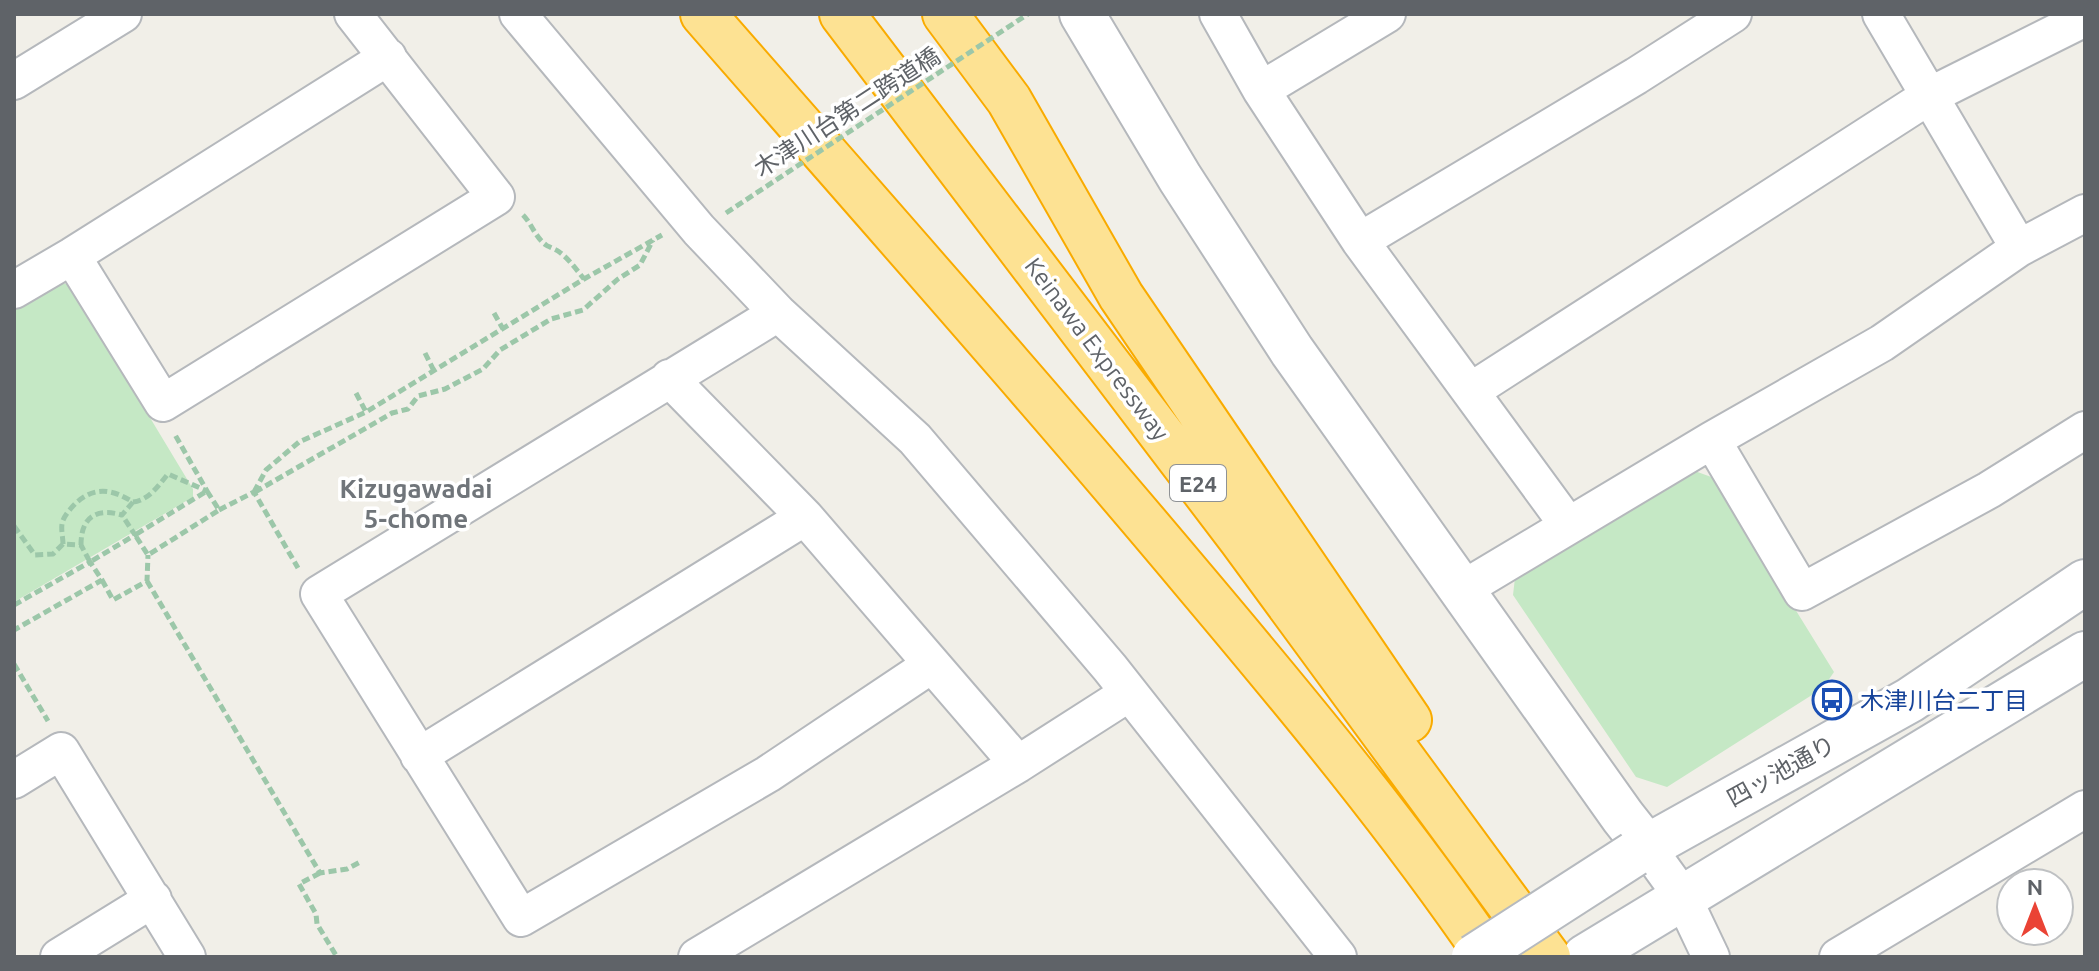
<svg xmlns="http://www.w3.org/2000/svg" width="2099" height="971" font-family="Ubuntu,'Noto Sans JP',sans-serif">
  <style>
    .green { fill: #c5e8c5 }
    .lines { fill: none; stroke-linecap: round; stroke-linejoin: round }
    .minor-casing { stroke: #b5b8bc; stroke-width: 40 }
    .tertiary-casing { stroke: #b5b8bc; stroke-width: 48 }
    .secondary-casing { stroke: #b6babf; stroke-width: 48 }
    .motorway-casing { stroke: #f9ab00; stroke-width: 48 }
    .path { stroke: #9cc7a9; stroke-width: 5; stroke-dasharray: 8 4; stroke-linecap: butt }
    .minor { stroke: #fff; stroke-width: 36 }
    .tertiary { stroke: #fff; stroke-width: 44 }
    .secondary { stroke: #fff; stroke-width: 44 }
    .motorway { stroke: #fde293; stroke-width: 44 }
    .secondary-bridge-casing { stroke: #b6babf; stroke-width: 48; stroke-linecap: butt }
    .path-bridge { stroke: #9cc7a9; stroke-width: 5; stroke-dasharray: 8 4; stroke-linecap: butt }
    .secondary-bridge { stroke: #fff; stroke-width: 44 }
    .labels { text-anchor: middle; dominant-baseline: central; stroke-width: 7; stroke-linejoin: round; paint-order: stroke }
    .shield { fill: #fff; stroke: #8f9295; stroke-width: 2 }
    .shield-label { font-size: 22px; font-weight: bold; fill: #5f6368 }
    .street-label { font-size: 24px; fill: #5f6368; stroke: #fff }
    .transit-label { font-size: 24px; fill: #164399; stroke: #fff; text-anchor: start }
    .neighbourhood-label { font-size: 26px; font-weight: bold; fill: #70757a; stroke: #fff }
  </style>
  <rect width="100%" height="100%" fill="#f1efe8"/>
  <!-- green -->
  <path class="green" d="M51 280 70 285 193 489V497L14 602V303Z
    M1692 470 1714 478 1834 672 1823 688 1667 787 1636 777 1513 595 1515 578Z"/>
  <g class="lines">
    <!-- minor casing -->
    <g class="minor-casing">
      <path id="minor" d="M518 14 699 230 778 313 915 439 1110 668 1338 957
        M1218 14 1261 90 1360 241 1568 525
        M1881 14 2019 248
        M14 81 123 14
        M1261 90 1387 14
        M1360 241 1636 76 1733 14
        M72 256 163 403 496 197 353 14
        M14 290 72 256 388 57
        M778 313 319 594 521 918 768 774 931 665
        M669 378 805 517 1018 764
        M1471 391 1929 96 2085 18
        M1712 440 1802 592 1989 490 2085 430
        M1463 589 1712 440 1882 343 2019 248 2085 213
        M419 756 805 517
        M14 780 61 751 187 957
        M1646 846 1682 896 1711 957
        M59 957 153 899
        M697 957 1018 764 1129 693
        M1838 957 2085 809"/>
    </g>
    <!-- tertiary casing -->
    <g class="tertiary-casing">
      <path id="tertiary" d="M1082 14 1180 178 1292 351 1623 817 1646 846"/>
    </g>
    <!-- secondary casing -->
    <g class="secondary-casing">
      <path id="secondary" d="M1634 854 1910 700 2085 582
        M1585 957 2085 654"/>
    </g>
    <!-- motorway casing -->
    <g class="motorway-casing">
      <path id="motorway" d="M703 14C868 203 1035 391 1196 583 1298 704 1400 827 1489 957
        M842 14 1241 539 1548 957
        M945 14 1009 100 1121 296 1409 720"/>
    </g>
    <!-- path -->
    <path class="path" d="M523 215C532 224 535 237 546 245 547 246 557 250 558 251 568 258 576 269 584 279
      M494 313 503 329
      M425 353 434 371
      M356 393 366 412
      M207 491 219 510 148 555 135 535Z
      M254 492 266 470 299 442 366 412 584 279 662 235
      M255 492 392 413 408 409 418 396 445 389 483 369 500 350 551 319 583 310 618 279 640 265 653 240
      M133 502C149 500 158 486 168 474L207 491 174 433
      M219 510 254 492 298 568
      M14 526 35 555 53 554 63 544 81 545 90 562 135 535 122 515
      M63 544C63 538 61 530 62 524 63 517 70 509 76 503 95 486 112 489 133 502L122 515C97 508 81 516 81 545
      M102 580 113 600 147 581 148 555
      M147 581 320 873 347 869 362 861
      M14 605 90 562 102 580 14 630
      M14 664 48 721
      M320 873 299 884 316 914 317 924 337 957"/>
    <!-- minor -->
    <use href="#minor" class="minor"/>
    <!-- tertiary -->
    <use href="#tertiary" class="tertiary"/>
    <!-- secondary -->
    <use href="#secondary" class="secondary"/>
    <!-- motorway -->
    <use href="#motorway" class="motorway"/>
    <!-- secondary-bridge casing -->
    <g class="secondary-bridge-casing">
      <path id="secondary-bridge" d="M1474 957 1634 854"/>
    </g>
    <!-- path-bridge -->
    <path class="path-bridge" d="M726 213 1028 14"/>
    <!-- secondary-bridge -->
    <use href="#secondary-bridge" class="secondary-bridge"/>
  </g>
  <!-- icons -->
  <defs>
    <g id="bus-ring" transform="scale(2)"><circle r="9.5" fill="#fff" stroke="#1a4fb4" stroke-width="1.5"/><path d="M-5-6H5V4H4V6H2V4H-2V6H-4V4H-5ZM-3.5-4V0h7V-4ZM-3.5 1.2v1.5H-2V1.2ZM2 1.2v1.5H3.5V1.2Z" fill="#1a4fb4"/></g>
  </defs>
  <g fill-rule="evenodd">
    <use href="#bus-ring" x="1832" y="700"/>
  </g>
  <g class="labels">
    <!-- shield labels -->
    <rect class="shield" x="1170" y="465" width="56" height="36" rx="6"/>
    <g class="shield-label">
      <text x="1198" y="483">E24</text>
    </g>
    <!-- street labels -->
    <g class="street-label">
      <text transform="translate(847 112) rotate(-33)">木津川台第二跨道橋</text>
      <text transform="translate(1097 349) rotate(53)">Keinawa Expressway</text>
      <text transform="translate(1781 771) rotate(-29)">四ッ池通り</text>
    </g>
    <!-- transit labels -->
    <g class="transit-label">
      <text x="1860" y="700">木津川台二丁目</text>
    </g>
    <!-- neighbourhood labels -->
    <g class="neighbourhood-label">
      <text x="416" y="488">Kizugawadai<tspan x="416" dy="30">5-chome</tspan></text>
    </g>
  </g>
  <!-- border -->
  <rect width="2099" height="971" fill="none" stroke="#5f6368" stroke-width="32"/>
  <!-- north arrow -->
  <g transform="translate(2035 907)"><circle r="38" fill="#ffffff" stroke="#bfc1c3" stroke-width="2"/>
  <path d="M0-6L14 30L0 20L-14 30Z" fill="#ea4335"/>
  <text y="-12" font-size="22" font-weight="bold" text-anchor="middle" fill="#5f6368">N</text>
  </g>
</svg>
